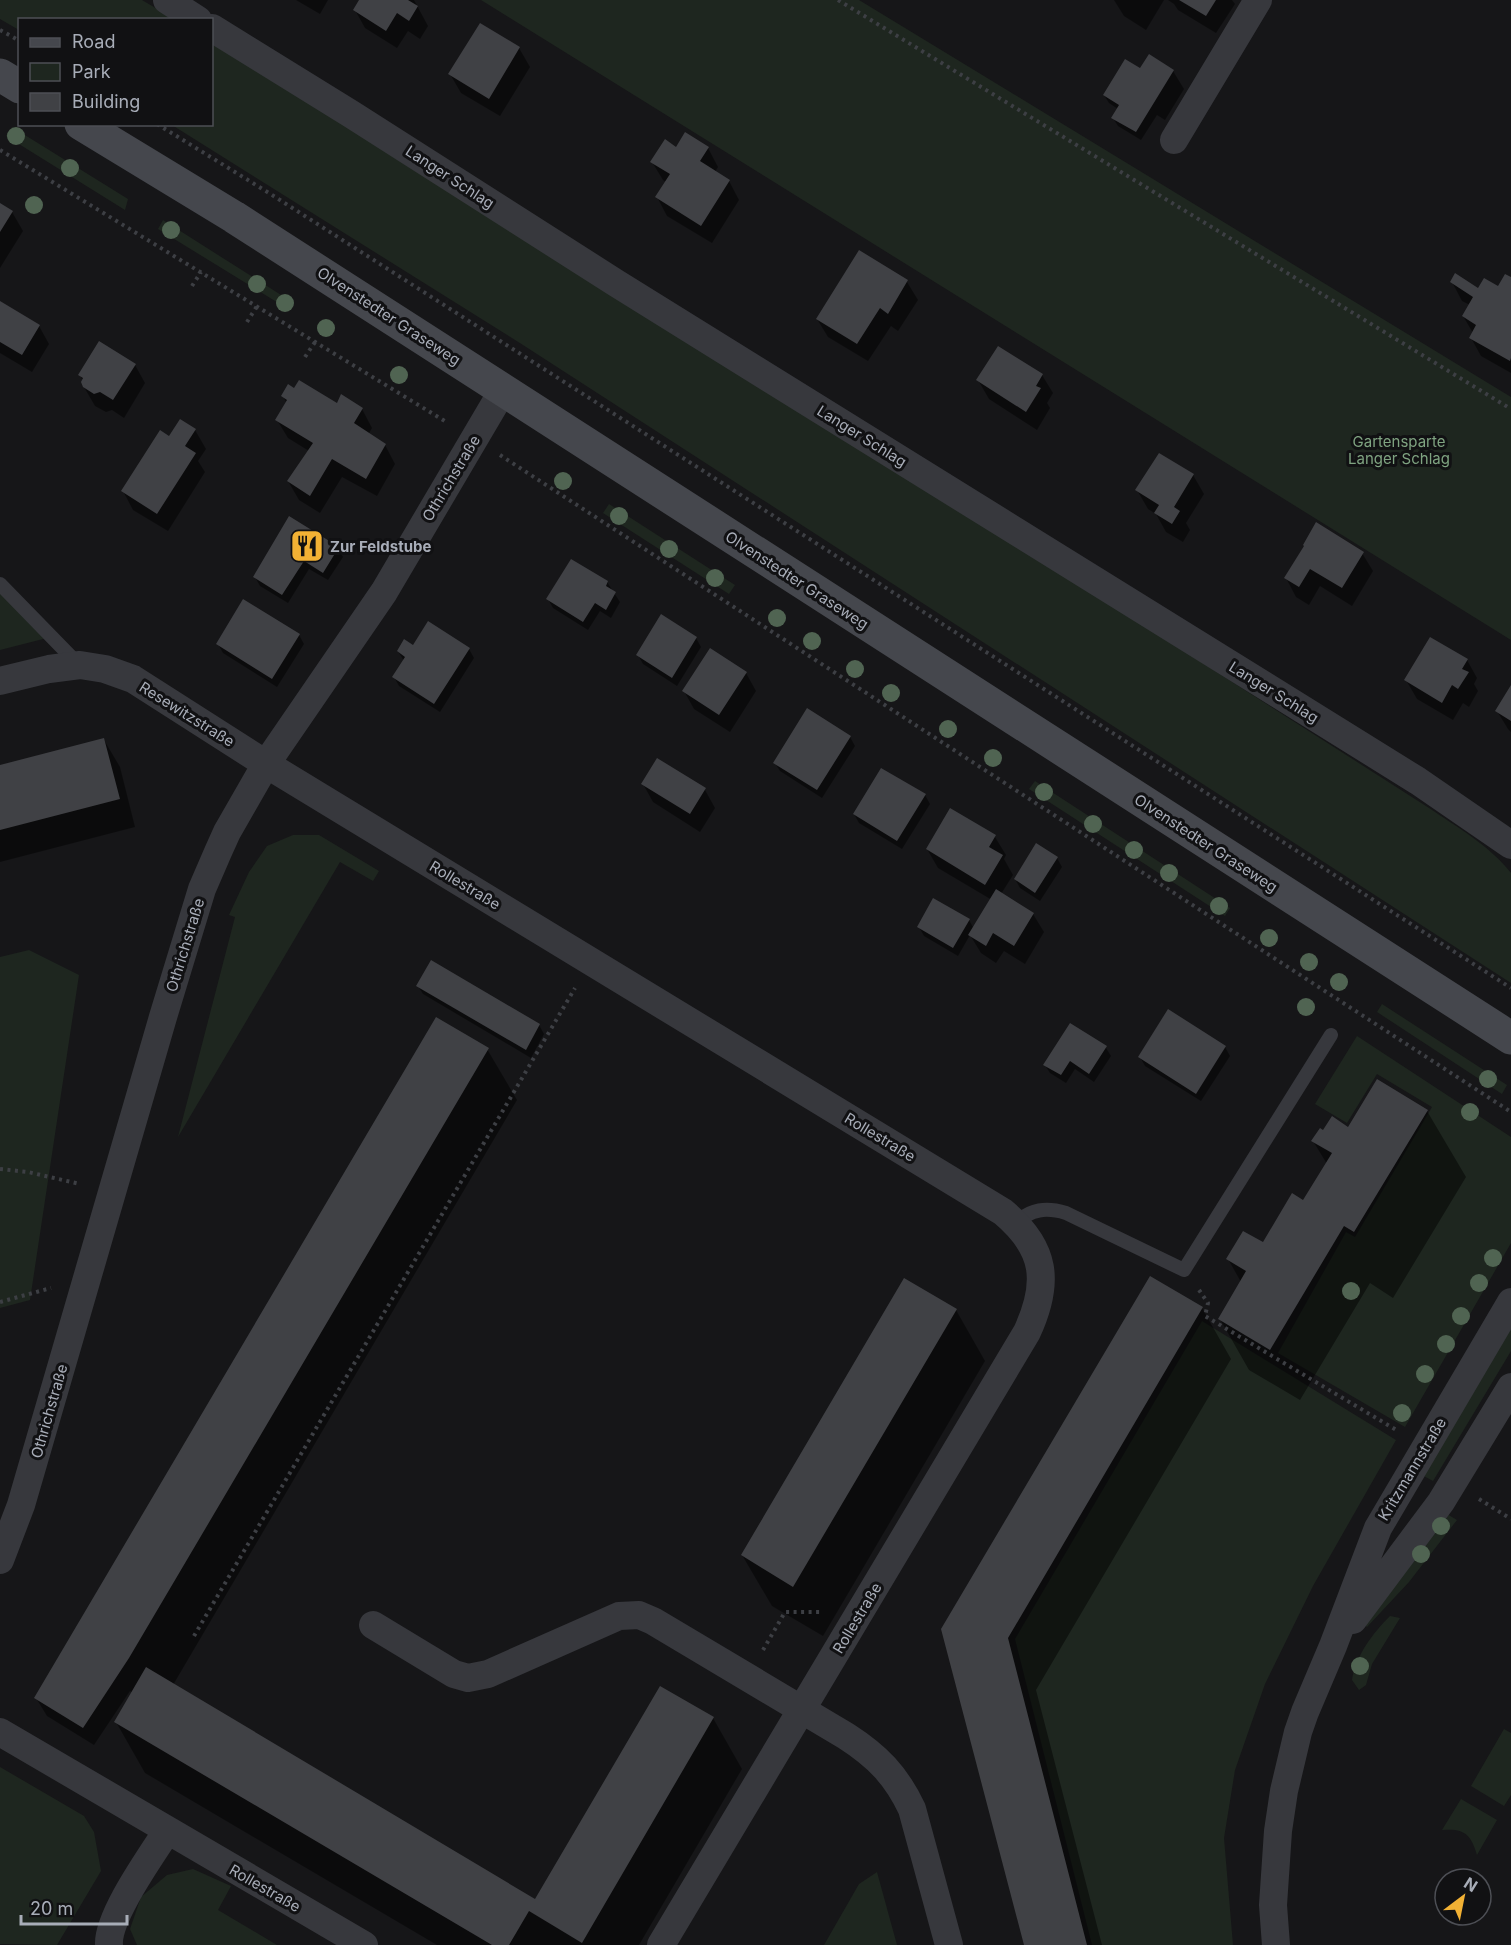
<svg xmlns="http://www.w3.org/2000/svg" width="1511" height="1945" font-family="Inter,sans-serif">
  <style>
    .green { fill: #1e261f }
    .shadow { fill: #0007 }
    .building { fill: #404145 }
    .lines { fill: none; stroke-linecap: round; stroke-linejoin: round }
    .path { stroke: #3d3f44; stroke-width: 4; stroke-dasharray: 3 4.5; stroke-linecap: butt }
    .service { stroke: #37383d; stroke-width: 14 }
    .minor { stroke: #37383d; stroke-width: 28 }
    .secondary { stroke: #45474d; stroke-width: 33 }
    .tree { fill: #506452 }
    .labels { text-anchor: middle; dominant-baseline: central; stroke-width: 6; stroke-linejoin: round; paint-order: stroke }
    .street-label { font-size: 15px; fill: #a8adb8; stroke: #111113 }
    .park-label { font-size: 15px; fill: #7fa381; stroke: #111113 }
    .poi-label { font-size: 15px; font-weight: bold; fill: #a8adb8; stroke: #111113; text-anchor: start }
  </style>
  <rect width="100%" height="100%" fill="#161618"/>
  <!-- green -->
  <path class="green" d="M0 0H142L174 19 20 20 19 30 0 19Z
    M481 0H859L1511 397V640Z
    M212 43 906 473 1429 808C1457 827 1490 846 1511 873V983L523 345 172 125 212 124Z
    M12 127 128 199 125 210 6 136Z
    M163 220 292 302 288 309 158 229Z
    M609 504 735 585 729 594 603 513Z
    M0 592 47 638 0 650Z
    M1035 781 1230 908 1225 916 1029 789Z
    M293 835H319L379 871 373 881 340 862 178 1137 235 917 229 915 249 872 267 846Z
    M29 950 79 975 30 1300 0 1308V957Z
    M1382 1004 1507 1085 1502 1094 1377 1012Z
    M1357 1036 1511 1137V1243L1405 1427 1278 1353 1346 1232 1355 1237 1432 1107 1377 1074 1347 1123 1315 1104Z
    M1202 1321 1396 1440 1313 1586 1265 1684 1235 1770 1224 1838 1233 1945H1092L1015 1639Z
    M1511 1328V1351L1433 1481 1422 1475Z
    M1442 1511 1457 1520 1409 1582 1367 1627 1365 1625Z
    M1390 1616 1400 1618 1372 1664 1366 1685 1359 1690 1352 1680C1356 1655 1373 1633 1390 1616Z
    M1504 1729 1511 1733V1795L1504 1806 1471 1786Z
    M0 1767 84 1816 94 1832 101 1871 57 1945 0 1944Z
    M1461 1799 1497 1820 1477 1855C1471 1834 1464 1828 1442 1830Z
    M193 1869 231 1886 218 1910 277 1945H137L130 1929 141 1897 167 1875Z
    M877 1872 897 1945H824L859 1884Z"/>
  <!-- shadow -->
  <path class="shadow" d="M296 0H328L320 14Z
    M361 0H414L428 26 420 39 408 31 397 48 365 28 355 10Z
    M1114 0H1164L1146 30 1124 16Z
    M1168 0H1232L1235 4 1216 33 1178 10 1174 4Z
    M519 48 530 67 500 116 461 93 450 74Z
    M1141 70 1173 71 1184 89 1165 120 1157 115 1141 140 1118 126 1113 118 1118 109 1109 103 1104 95Z
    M708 148 718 167 715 172 729 181 739 200 712 243 667 216 657 197 666 182 663 180 652 162 677 149Z
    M0 205 12 212 23 231 0 268Z
    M860 252 907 282 918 300 898 331 891 326 868 361 828 337 817 319Z
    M1511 279V373L1481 356 1471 338 1473 333 1463 316 1470 305 1462 301 1452 282 1478 290 1499 288Z
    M0 302 39 326 49 344 32 372 0 353Z
    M135 365 145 383 124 418 112 410 106 412 95 406 84 387 83 381 80 375Z
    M1042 375 1053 393 1047 403 1050 408 1037 430 989 399 978 380Z
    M283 396 362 409 372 428 368 435 385 445 395 464 377 496 342 477 320 513 299 500 288 481 309 451 288 438 277 420 287 404Z
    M195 430 206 449 198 461 205 472 168 531 133 510 123 491 170 438Z
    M1193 475 1204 494 1186 523 1190 530 1183 542 1166 532 1156 514 1148 509 1137 490Z
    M1305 547 1362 553 1373 571 1352 606 1320 586 1309 605 1296 597 1286 578Z
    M338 549 343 557 328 580 309 569 288 603 260 586 255 577Z
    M607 582 620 602 611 618 600 611 588 630 553 608 548 599Z
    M299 635 304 644 277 687 223 653 218 644Z
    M696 638 701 647 677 686 643 664 638 655Z
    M413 647 469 649 474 658 440 712 399 686 394 677 404 661 398 651Z
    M1467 660 1477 678 1474 684 1478 691 1469 707 1463 703 1453 720 1417 699 1406 680Z
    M746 673 756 691 730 732 694 709 684 691Z
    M1511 688V732L1508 729 1497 711Z
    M850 737 855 746 822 798 780 771 775 763Z
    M104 740 120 767 135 827 0 862V766Z
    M643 784 705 790 715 808 700 832 653 802Z
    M925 795 930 804 902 849 859 823 854 814Z
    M951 810 995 837 1006 855 1004 859 1013 875 1001 894 1033 914 1044 932 1025 964 1004 951 996 963 981 953 970 935 958 956 924 936 919 927 969 920 974 929 992 900 938 868 927 849Z
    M1057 858 1062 867 1040 901 1020 888 1015 879Z
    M418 986 539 1025 544 1034 531 1058 423 994Z
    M1070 1025 1106 1048 1111 1056 1094 1082 1075 1069 1066 1083 1050 1073 1045 1065Z
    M1225 1047 1230 1056 1201 1101 1145 1066 1140 1057Z
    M487 1049 517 1100 173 1685 536 1901 713 1718 742 1769 639 1945H437L145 1773 116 1722 133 1693 130 1691 94 1745 47 1716 36 1698Z
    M1427 1111 1466 1177 1393 1298 1370 1283 1300 1400 1249 1370 1220 1319 1241 1282 1228 1259 1263 1245 1303 1202 1327 1164 1313 1141 1324 1132 1348 1129Z
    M1202 1308 1231 1359 1036 1690 1102 1945H1025L943 1629Z
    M956 1310 985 1361 823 1636 772 1606 742 1555Z"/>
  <!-- building -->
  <path class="building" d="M359 0H408L418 6 409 21 397 13 386 31 353 10Z
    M1179 0H1216L1206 16Z
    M480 23 520 47 489 99 448 74Z
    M1149 54 1174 70 1136 132 1111 118 1119 105 1103 95 1125 59 1140 68Z
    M685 132 709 147 700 161 730 180 701 226 655 197 670 174 650 162 665 139 676 147Z
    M0 203 13 211 0 232Z
    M859 250 908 280 888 314 880 308 857 344 816 319Z
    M1455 273 1478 288 1484 278 1498 286 1505 274 1511 277V358L1510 361 1469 338 1476 325 1462 316 1473 297 1450 282Z
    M0 301 40 325 22 355 0 342Z
    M99 341 136 364 113 400 100 392 94 394 83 387 81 382 83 378 78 375Z
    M998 346 1043 374 1036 386 1041 388 1026 412 976 380Z
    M299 380 337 403 341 394 363 408 354 423 386 444 366 479 332 459 310 496 287 481 313 443 275 420 287 400 281 396 288 384 294 388Z
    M180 419 196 429 185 446 196 453 157 514 121 491 160 430 169 436Z
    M1159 453 1194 474 1174 507 1180 511 1172 524 1154 513 1159 505 1135 490Z
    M289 516 339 547 323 573 304 561 282 595 253 577Z
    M1316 522 1364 552 1342 588 1310 569 1299 587 1284 578 1304 546 1303 545Z
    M571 559 608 581 606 586 616 592 606 610 595 603 583 622 546 599Z
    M243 599 300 634 272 679 216 644Z
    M661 614 697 637 672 678 636 655Z
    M428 621 470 648 434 704 392 677 405 657 397 651 404 639 413 645Z
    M1430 637 1468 659 1462 669 1469 672 1458 689 1452 685 1442 703 1404 680Z
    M710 648 747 672 719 715 682 691Z
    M1511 685V721L1495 711Z
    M807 708 851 736 817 790 773 763Z
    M104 738 120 799 0 830V765Z
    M657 758 706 788 690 814 641 784Z
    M881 768 926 794 897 841 853 814Z
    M950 808 996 835 989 847 1003 855 985 885 926 849Z
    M1036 843 1058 857 1035 893 1014 879Z
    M996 889 1034 913 1014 946 993 933 986 946 968 935Z
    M933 898 970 919 953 948 917 927Z
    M431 960 540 1024 526 1050 416 986Z
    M1168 1009 1226 1046 1196 1094 1138 1057Z
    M436 1017 489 1048 129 1658 83 1728 34 1698Z
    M1070 1023 1107 1046 1089 1074 1070 1061 1061 1075 1043 1065Z
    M1377 1079 1428 1110 1354 1232 1344 1226 1270 1350 1218 1319 1246 1271 1226 1259 1243 1231 1263 1242 1292 1193 1303 1200 1332 1153 1311 1141 1320 1128 1323 1130 1332 1116 1348 1127Z
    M1150 1276 1203 1307 1008 1638 1087 1945H1024L941 1629Z
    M904 1278 957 1309 793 1587 741 1555Z
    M146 1667 535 1899 660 1686 714 1717 582 1943 529 1911 509 1945H492L114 1722Z"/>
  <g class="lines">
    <!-- path -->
    <path class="path" d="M838 0 1511 409
      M0 30 20 41
      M157 124 269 193 1511 988
      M0 150 448 423
      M192 286 201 272
      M247 322 257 306
      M305 357 315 342
      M500 455 1511 1112
      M0 1169 28 1172 80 1184
      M1199 1290 1208 1303 1205 1316 1398 1431
      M0 1302 51 1288
      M1479 1499 1511 1519
      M194 1636 575 988
      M763 1650 785 1612H820"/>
    <!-- service -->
    <path class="service" d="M0 584 78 664
      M1016 1223C1031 1209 1046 1207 1066 1213L1184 1270 1331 1035"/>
    <!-- minor -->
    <path class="minor" d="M167 0 198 20
      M212 28 351 114 616 283 1418 781 1511 845
      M1174 140 1258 0
      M0 681 49 669 80 665 105 669 133 679 266 764 1003 1212C1046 1248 1050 1282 1027 1332L661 1945
      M0 1560 21 1505 163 1017 202 889 218 852 227 832 266 764 384 592 503 390
      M1353 1620 1441 1502 1511 1387
      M373 1625 454 1674 468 1678 488 1674 619 1616 639 1615 653 1621 846 1736C877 1756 896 1775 912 1809L949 1945
      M0 1732 364 1945
      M109 1945C107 1917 151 1856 167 1831
      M1276 1945 1273 1905 1278 1831 1284 1791 1298 1732 1305 1712 1333 1646 1378 1528 1511 1302"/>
    <!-- secondary -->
    <path class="secondary" d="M0 75 20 87
      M81 124 234 217 1511 1038"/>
  </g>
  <!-- trees -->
  <g class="tree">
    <circle cx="16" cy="136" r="9"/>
    <circle cx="70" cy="168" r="9"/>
    <circle cx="34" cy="205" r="9"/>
    <circle cx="171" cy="230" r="9"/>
    <circle cx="257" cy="284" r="9"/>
    <circle cx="285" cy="303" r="9"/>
    <circle cx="326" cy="328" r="9"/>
    <circle cx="399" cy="375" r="9"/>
    <circle cx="563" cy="481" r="9"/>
    <circle cx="619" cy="516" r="9"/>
    <circle cx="669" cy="549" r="9"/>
    <circle cx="715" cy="578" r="9"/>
    <circle cx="777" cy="618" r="9"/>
    <circle cx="812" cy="641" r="9"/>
    <circle cx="855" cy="669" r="9"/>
    <circle cx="891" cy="693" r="9"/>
    <circle cx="948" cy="729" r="9"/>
    <circle cx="993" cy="758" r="9"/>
    <circle cx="1044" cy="792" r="9"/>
    <circle cx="1093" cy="824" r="9"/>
    <circle cx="1134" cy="850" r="9"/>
    <circle cx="1169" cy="873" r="9"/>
    <circle cx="1219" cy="906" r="9"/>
    <circle cx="1269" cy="938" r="9"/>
    <circle cx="1309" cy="962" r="9"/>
    <circle cx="1339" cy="982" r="9"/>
    <circle cx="1306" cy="1007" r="9"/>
    <circle cx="1488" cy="1079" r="9"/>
    <circle cx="1470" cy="1112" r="9"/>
    <circle cx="1493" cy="1258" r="9"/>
    <circle cx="1479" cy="1283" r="9"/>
    <circle cx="1351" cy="1291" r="9"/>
    <circle cx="1461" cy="1316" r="9"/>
    <circle cx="1446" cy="1344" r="9"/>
    <circle cx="1425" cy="1374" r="9"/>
    <circle cx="1402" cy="1413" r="9"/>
    <circle cx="1441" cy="1526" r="9"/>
    <circle cx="1421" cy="1554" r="9"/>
    <circle cx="1360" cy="1666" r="9"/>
  </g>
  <!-- icons -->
  <defs>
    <g id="restaurant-square" transform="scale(1.725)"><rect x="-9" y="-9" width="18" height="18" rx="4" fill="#f2b134" stroke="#111113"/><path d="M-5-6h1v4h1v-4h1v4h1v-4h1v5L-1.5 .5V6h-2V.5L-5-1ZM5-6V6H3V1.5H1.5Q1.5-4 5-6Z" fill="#111"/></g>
  </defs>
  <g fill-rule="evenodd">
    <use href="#restaurant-square" x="307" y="546"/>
  </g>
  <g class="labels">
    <!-- street labels -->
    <g class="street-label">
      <text transform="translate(450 177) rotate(33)">Langer Schlag</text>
      <text transform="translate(389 316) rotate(33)">Olvenstedter Graseweg</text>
      <text transform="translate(862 436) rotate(32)">Langer Schlag</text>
      <text transform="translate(451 478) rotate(-59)">Othrichstraße</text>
      <text transform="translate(797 580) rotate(33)">Olvenstedter Graseweg</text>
      <text transform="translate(1274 692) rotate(32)">Langer Schlag</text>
      <text transform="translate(187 714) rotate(32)">Resewitzstraße</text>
      <text transform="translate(1206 843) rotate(33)">Olvenstedter Graseweg</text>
      <text transform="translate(465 885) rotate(31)">Rollestraße</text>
      <text transform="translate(185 945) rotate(-73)">Othrichstraße</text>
      <text transform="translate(880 1137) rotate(31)">Rollestraße</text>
      <text transform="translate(49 1411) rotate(-74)">Othrichstraße</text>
      <text transform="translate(1412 1469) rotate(-59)">Kritzmannstraße</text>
      <text transform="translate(857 1618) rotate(-59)">Rollestraße</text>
      <text transform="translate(265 1888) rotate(30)">Rollestraße</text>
    </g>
    <!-- park labels -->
    <g class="park-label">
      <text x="1399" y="441">Gartensparte<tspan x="1399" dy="17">Langer Schlag</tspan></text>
    </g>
    <!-- poi labels -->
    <g class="poi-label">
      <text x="330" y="546">Zur Feldstube</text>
    </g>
  </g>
  <!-- legend -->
  <rect x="18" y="18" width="195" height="108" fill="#111113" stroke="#4d4f55" stroke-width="1.5"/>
  <rect x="30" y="38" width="30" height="9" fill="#45474d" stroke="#4d4f55" stroke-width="1.5"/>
  <text x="72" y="48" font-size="18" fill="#a8adb8">Road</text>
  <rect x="30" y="63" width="30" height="18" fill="#1e261f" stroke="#4d4f55" stroke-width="1.5"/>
  <text x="72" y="78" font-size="18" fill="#a8adb8">Park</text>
  <rect x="30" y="93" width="30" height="18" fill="#404145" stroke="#4d4f55" stroke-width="1.5"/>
  <text x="72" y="108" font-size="18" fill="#a8adb8">Building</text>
  <!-- north arrow -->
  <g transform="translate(1463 1897) rotate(32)"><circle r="28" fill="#111113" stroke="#4d4f55" stroke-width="1.5"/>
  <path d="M0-4.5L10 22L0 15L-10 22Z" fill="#f2b134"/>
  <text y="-9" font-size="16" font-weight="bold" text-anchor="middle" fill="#a8adb8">N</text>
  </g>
  <!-- scale -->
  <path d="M21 1915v9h106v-9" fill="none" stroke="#a8adb8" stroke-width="3"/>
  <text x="30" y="1915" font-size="18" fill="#a8adb8" stroke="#111113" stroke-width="4.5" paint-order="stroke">20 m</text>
</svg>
